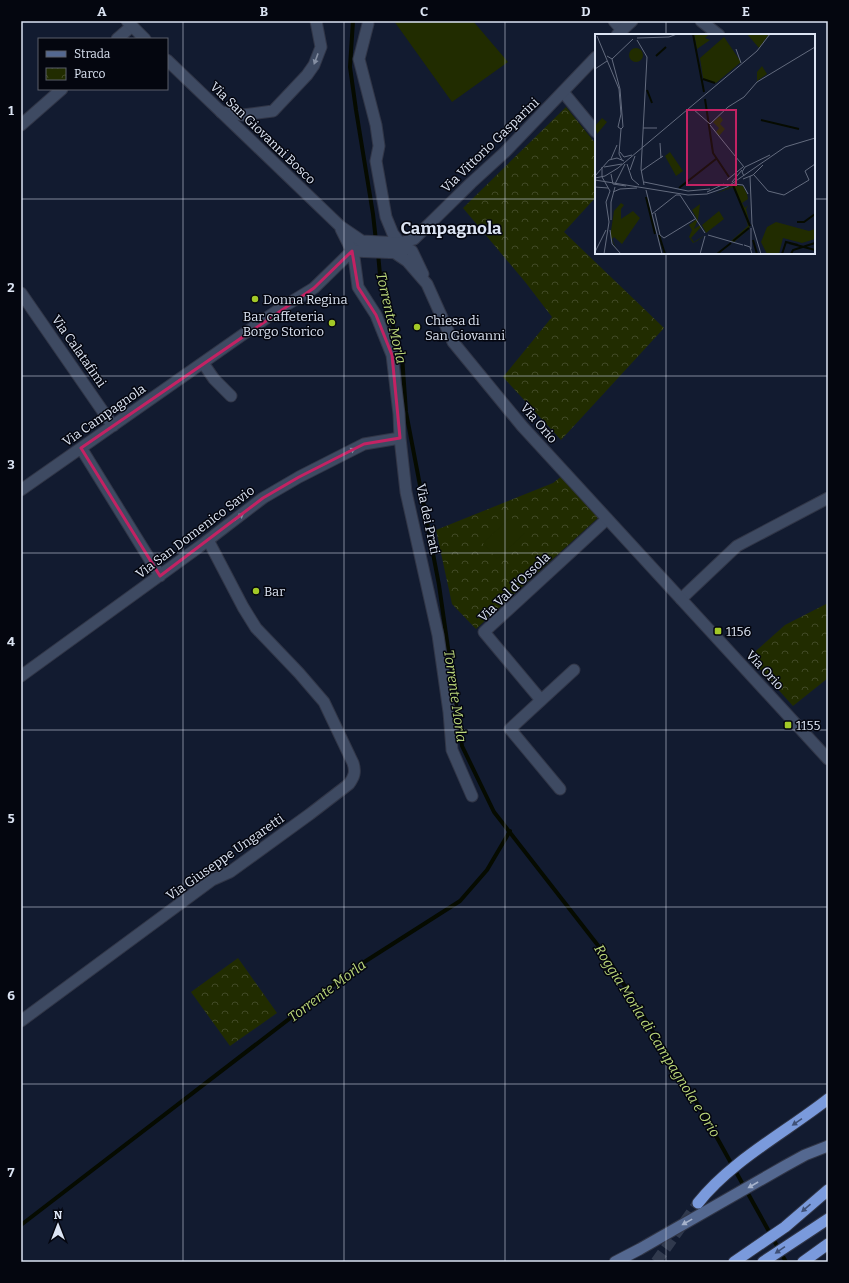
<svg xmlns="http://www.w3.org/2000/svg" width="849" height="1283" font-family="Bitter,serif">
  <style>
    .park { fill: url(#park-crowns) }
    .pitch { fill: #212c00 }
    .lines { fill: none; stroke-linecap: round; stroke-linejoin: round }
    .stream { stroke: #060b00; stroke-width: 4 }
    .trunk-tunnel { stroke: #30394d; stroke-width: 11; stroke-dasharray: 11 5.5; stroke-linecap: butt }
    .minor-casing { stroke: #313647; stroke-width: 13 }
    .tertiary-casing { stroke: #313647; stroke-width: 13 }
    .secondary-casing { stroke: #313647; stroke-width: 13 }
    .trunk-casing { stroke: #313647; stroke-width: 13 }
    .minor { stroke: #3e4a62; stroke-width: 11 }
    .tertiary { stroke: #3e4a62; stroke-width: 11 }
    .secondary { stroke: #546890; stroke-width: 11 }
    .trunk { stroke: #7a9adc; stroke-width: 11 }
    .oneway { fill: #858fa3 }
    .oneway2 { fill: #3f5076 }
    .oneway3 { fill: #a6b2cb }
    .marked { fill: none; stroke: #c32263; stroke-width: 3; stroke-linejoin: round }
    .grid { fill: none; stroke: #dce4f3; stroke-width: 1; stroke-opacity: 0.55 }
    .poi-dot { fill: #a3c927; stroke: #04060f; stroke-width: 1.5 }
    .labels { text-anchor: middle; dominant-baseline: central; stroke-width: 3; stroke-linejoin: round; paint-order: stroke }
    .street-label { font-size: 13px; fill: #dce4f3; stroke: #04060f }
    .poi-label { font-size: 13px; fill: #dce4f3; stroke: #04060f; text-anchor: start }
    .water-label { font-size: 14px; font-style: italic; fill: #bcd87a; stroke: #04060f }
    .district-label { font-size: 17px; font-weight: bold; fill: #dce4f3; stroke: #04060f }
    .inset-river { fill: none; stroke: #060b00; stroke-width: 2 }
    .inset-road { fill: none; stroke: #636b7e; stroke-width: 1 }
    .view { fill: #c32263; fill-opacity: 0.15; stroke: #c32263; stroke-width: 2 }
    .inset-edge { fill: none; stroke: #dce4f3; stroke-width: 2 }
    .neatline { fill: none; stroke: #dce4f3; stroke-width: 1.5 }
    .grid-label { font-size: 13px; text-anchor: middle; font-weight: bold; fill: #dce4f3 }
  </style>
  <defs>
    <pattern id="park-crowns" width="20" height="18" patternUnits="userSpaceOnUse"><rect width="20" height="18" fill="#212c00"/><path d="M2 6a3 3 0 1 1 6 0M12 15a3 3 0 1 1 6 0" fill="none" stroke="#414a26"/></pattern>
  </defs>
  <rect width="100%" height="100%" fill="#121b30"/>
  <!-- park -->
  <path class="park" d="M566 107 596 144V197L564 232 664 328 561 440 503 377 552 317 526 283 463 208Z
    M562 476 599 517 476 629 452 604 436 530 553 483Z
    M828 603V678L793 706 749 657 785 625Z
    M238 958 277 1013 230 1046 191 992Z"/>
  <!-- pitch -->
  <path class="pitch" d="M394 21H473L508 62 452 102Z
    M511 517 526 532 497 559 483 543Z"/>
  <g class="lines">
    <!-- stream -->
    <path class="stream" d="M353 21 350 67 356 110 373 214 376 241
      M378 253 381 286 402 356 406 412 439 585 462 746 494 812 607 957 706 1118 786 1262
      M21 1225 358 966 460 901 487 870 510 831"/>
    <!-- trunk-tunnel -->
    <path class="trunk-tunnel" d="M656 1262 698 1203"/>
    <!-- minor casing -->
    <g class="minor-casing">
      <path id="minor" d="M614 21 622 30
        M701 21 719 35
        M368 24 359 59 376 125 379 146 376 161 386 217 393 234 400 243
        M117 39 132 26
        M563 92 596 132
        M221 112 243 115 273 111 307 75 314 65 321 47 316 21
        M21 125 62 89
        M352 251 354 257 358 287 376 315 392 355 399 414 400 438 406 492 438 635 449 712 452 750 472 796
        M21 293 113 426
        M203 363 214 379 231 396
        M81 448 160 576
        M21 490 278 310 314 288 356 247
        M681 599 737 546 828 498
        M21 676 199 547 263 498 299 477 364 444 400 438
        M541 700 484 632 607 519
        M560 789 510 729 574 670
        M21 1021 212 880 230 872 310 814 349 784C354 777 356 772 353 763L324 702 299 673 256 628 243 607 208 540"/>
    </g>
    <!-- tertiary casing -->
    <g class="tertiary-casing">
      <path id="tertiary" d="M127 21 145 39
        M617 35 632 21
        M167 60 340 226 362 241 400 243 412 251 423 274
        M341 229 352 251 402 253
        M400 243 414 239 471 183 505 152 596 57
        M395 253 407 261 427 284 453 342 522 426 828 759"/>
    </g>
    <!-- secondary casing -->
    <g class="secondary-casing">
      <path id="secondary" d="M615 1262 640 1249 785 1166 805 1155 828 1146"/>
    </g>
    <!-- trunk casing -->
    <g class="trunk-casing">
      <path id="trunk" d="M698 1203C731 1161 786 1132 828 1099
        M734 1262 785 1227 828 1190
        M763 1262 828 1219
        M803 1262 828 1244"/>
    </g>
    <!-- minor -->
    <use href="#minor" class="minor"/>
    <!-- tertiary -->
    <use href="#tertiary" class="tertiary"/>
    <!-- secondary -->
    <use href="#secondary" class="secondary"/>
    <!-- trunk -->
    <use href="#trunk" class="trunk"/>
  </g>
  <!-- one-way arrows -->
  <defs><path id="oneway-solid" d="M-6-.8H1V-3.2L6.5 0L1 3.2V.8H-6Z"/></defs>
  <g class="oneway">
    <use href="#oneway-solid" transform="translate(316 59) rotate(110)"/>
    <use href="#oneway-solid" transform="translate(350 451) rotate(-27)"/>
    <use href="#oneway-solid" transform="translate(239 517) rotate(-37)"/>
  </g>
  <g class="oneway2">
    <use href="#oneway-solid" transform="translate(797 1122) rotate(146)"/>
    <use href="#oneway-solid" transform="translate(806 1208) rotate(139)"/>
    <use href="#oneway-solid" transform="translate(780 1250) rotate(146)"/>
  </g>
  <g class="oneway3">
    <use href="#oneway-solid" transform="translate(753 1185) rotate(150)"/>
    <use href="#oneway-solid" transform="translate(687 1222) rotate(151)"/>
  </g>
  <!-- marked area -->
  <path class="marked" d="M352 251 358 287 376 315 392 355 400 438 364 444 299 477 263 498 160 576 81 448 314 288Z"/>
  <!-- grid -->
  <path class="grid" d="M183 21V1262M344 21V1262M505 21V1262M666 21V35M21 199H596M814 199H828M666 253V1262M21 376H828M21 553H828M21 730H828M21 907H828M21 1084H828"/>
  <!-- markers -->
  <g class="poi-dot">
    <circle cx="255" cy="299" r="4"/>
    <circle cx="332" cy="323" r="4"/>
    <circle cx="417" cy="327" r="4"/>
    <circle cx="256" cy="591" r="4"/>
    <rect x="714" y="627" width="8" height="8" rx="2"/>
    <rect x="784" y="721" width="8" height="8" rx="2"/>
  </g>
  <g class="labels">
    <!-- street labels -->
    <g class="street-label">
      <text transform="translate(263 133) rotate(44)">Via San Giovanni Bosco</text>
      <text transform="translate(490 145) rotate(-44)">Via Vittorio Gasparini</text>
      <text transform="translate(79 351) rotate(55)">Via Calatafimi</text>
      <text transform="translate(104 415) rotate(-35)">Via Campagnola</text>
      <text transform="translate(539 423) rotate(49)">Via Orio</text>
      <text transform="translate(428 519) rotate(78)">Via dei Prati</text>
      <text transform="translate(195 532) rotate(-37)">Via San Domenico Savio</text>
      <text transform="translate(514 587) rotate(-44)">Via Val d'Ossola</text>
      <text transform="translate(765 670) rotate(47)">Via Orio</text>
      <text transform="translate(225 857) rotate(-35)">Via Giuseppe Ungaretti</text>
    </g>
    <!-- poi labels -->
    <g class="poi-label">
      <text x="263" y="299">Donna Regina</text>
      <text x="324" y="316" text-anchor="end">Bar caffeteria<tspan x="324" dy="15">Borgo Storico</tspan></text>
      <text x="425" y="320">Chiesa di<tspan x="425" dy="15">San Giovanni</tspan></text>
      <text x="264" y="591">Bar</text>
      <text x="726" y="631">1156</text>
      <text x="796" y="725">1155</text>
    </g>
    <!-- water labels -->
    <g class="water-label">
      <text transform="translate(391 318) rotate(77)">Torrente Morla</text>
      <text transform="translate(455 696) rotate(82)">Torrente Morla</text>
      <text transform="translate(327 991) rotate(-37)">Torrente Morla</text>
      <text transform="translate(657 1041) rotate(58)">Roggia Morla di Campagnola e Orio</text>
    </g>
    <!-- district labels -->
    <g class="district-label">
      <text x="451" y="228">Campagnola</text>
    </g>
  </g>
  <!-- overview -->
  <g transform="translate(595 34)">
    <rect width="220" height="220" fill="#121b30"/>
    <path d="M152 0H174L164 14ZM129 3 146 28 121 49 112 47 108 44 105 24ZM124 177 129 185 111 199 107 191ZM181 188 214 197 220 195V205L207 209 188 204 184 220H172L166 208 172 193Z" fill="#212c00"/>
    <path d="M139 151 148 152 152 160 153 165 147 169 150 174 153 171 151 175 155 191 154 195 139 208 136 207 153 192 149 177 138 153 120 160ZM26 169 29 171 26 175V185L38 177 45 184 27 210 19 203 17 205 22 216 16 205V197L19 177ZM105 170 103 185 99 195 105 191 106 193 96 204 99 208 110 201 102 207 98 209 94 203 97 196 94 191 102 185 97 176Z" fill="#212c00"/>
    <path d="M99 0H114L110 4 115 6 102 15ZM34 21a7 7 0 1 1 14 0a7 7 0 1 1-14 0ZM167 32 172 40 162 47V38ZM125 82 128 86 125 90 130 95 124 102 121 98 124 94 118 88ZM7 84 12 88 2 100 0 92ZM75 118 88 137 81 142 70 122Z" fill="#212c00"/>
    <path class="inset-river" d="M98 0 109 58M61 22 71 13M108 45 120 49M52 56 57 69M110 65 118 119 134 143M166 86 204 95M138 151 155 192M84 154 121 125M51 163 60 200M202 188H209L220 180M64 201 70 220M158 206 162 220M138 207 154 194M194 209 220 216M122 220 136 209M187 220 191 208 203 211M196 220 198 216 220 209"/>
    <path class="inset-road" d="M2 2 24 55 26 80 23 93 26 95 28 93 25 55 17 25 12 22M42 4 74 3 82 0M42 6 52 23 46 135 49 151M141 15 146 29M17 25 38 5M0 35 12 27M98 75 115 90M115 90 133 73 149 63 162 48 220 13M115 91 149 133M48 94H62M26 95 24 120 27 126M65 109 66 124M25 118 29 123 37 121M16 125 22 111M32 130 37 145 44 151M7 133V143L15 157 11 168 14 188 9 220M9 133 27 130M35 136 40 122M46 137 68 122M16 140 18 150 31 152M159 141 173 157 189 161 214 146 210 137 220 130M0 142 14 126 22 124 29 127M149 142 147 138 150 133 175 121M155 142 157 190 166 220M0 144 10 142 23 134 162 17 175 0M148 145 158 141 168 131M0 146 93 161 112 160 132 153 190 113 220 104M132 146 148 133M49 148 93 157 115 155M137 148 147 136M20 150 30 130M139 150 148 151 153 160M0 153 13 154M51 156 67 220M18 158 25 155 42 154M112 158 129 150M60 179 65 201 69 204 100 185M57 180 81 161H85L110 199M16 186V168L20 153M156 194V215M15 196 17 210 26 220M113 201 148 211M149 211 155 213 157 220M0 218 11 196M105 220 110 202"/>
    <path class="view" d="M92 76H141V151H92Z"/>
    <rect width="220" height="220" class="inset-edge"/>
  </g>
  <!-- border -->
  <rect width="849" height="1283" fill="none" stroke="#04060f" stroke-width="44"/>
  <!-- legend -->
  <rect x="38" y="38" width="130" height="52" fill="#04060f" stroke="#5a5f6a"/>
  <rect x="46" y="51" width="20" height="6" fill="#546890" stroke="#5a5f6a"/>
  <text x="74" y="58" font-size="12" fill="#dce4f3">Strada</text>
  <rect x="46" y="68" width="20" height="12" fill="url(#park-crowns)" stroke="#5a5f6a"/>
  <text x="74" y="78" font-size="12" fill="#dce4f3">Parco</text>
  <!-- north arrow -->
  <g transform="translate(58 1225)" stroke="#04060f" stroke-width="3" paint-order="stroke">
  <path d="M0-3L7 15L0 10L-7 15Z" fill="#dce4f3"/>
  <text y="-6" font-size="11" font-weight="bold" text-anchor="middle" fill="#dce4f3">N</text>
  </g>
  <rect x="22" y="22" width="805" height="1239" class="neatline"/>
  <g class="grid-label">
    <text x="102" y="16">A</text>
    <text x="264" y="16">B</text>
    <text x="424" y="16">C</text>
    <text x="586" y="16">D</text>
    <text x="746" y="16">E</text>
    <text x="11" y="115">1</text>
    <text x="11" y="292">2</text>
    <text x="11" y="469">3</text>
    <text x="11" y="646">4</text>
    <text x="11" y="823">5</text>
    <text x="11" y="1000">6</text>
    <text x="11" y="1177">7</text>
  </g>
</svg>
